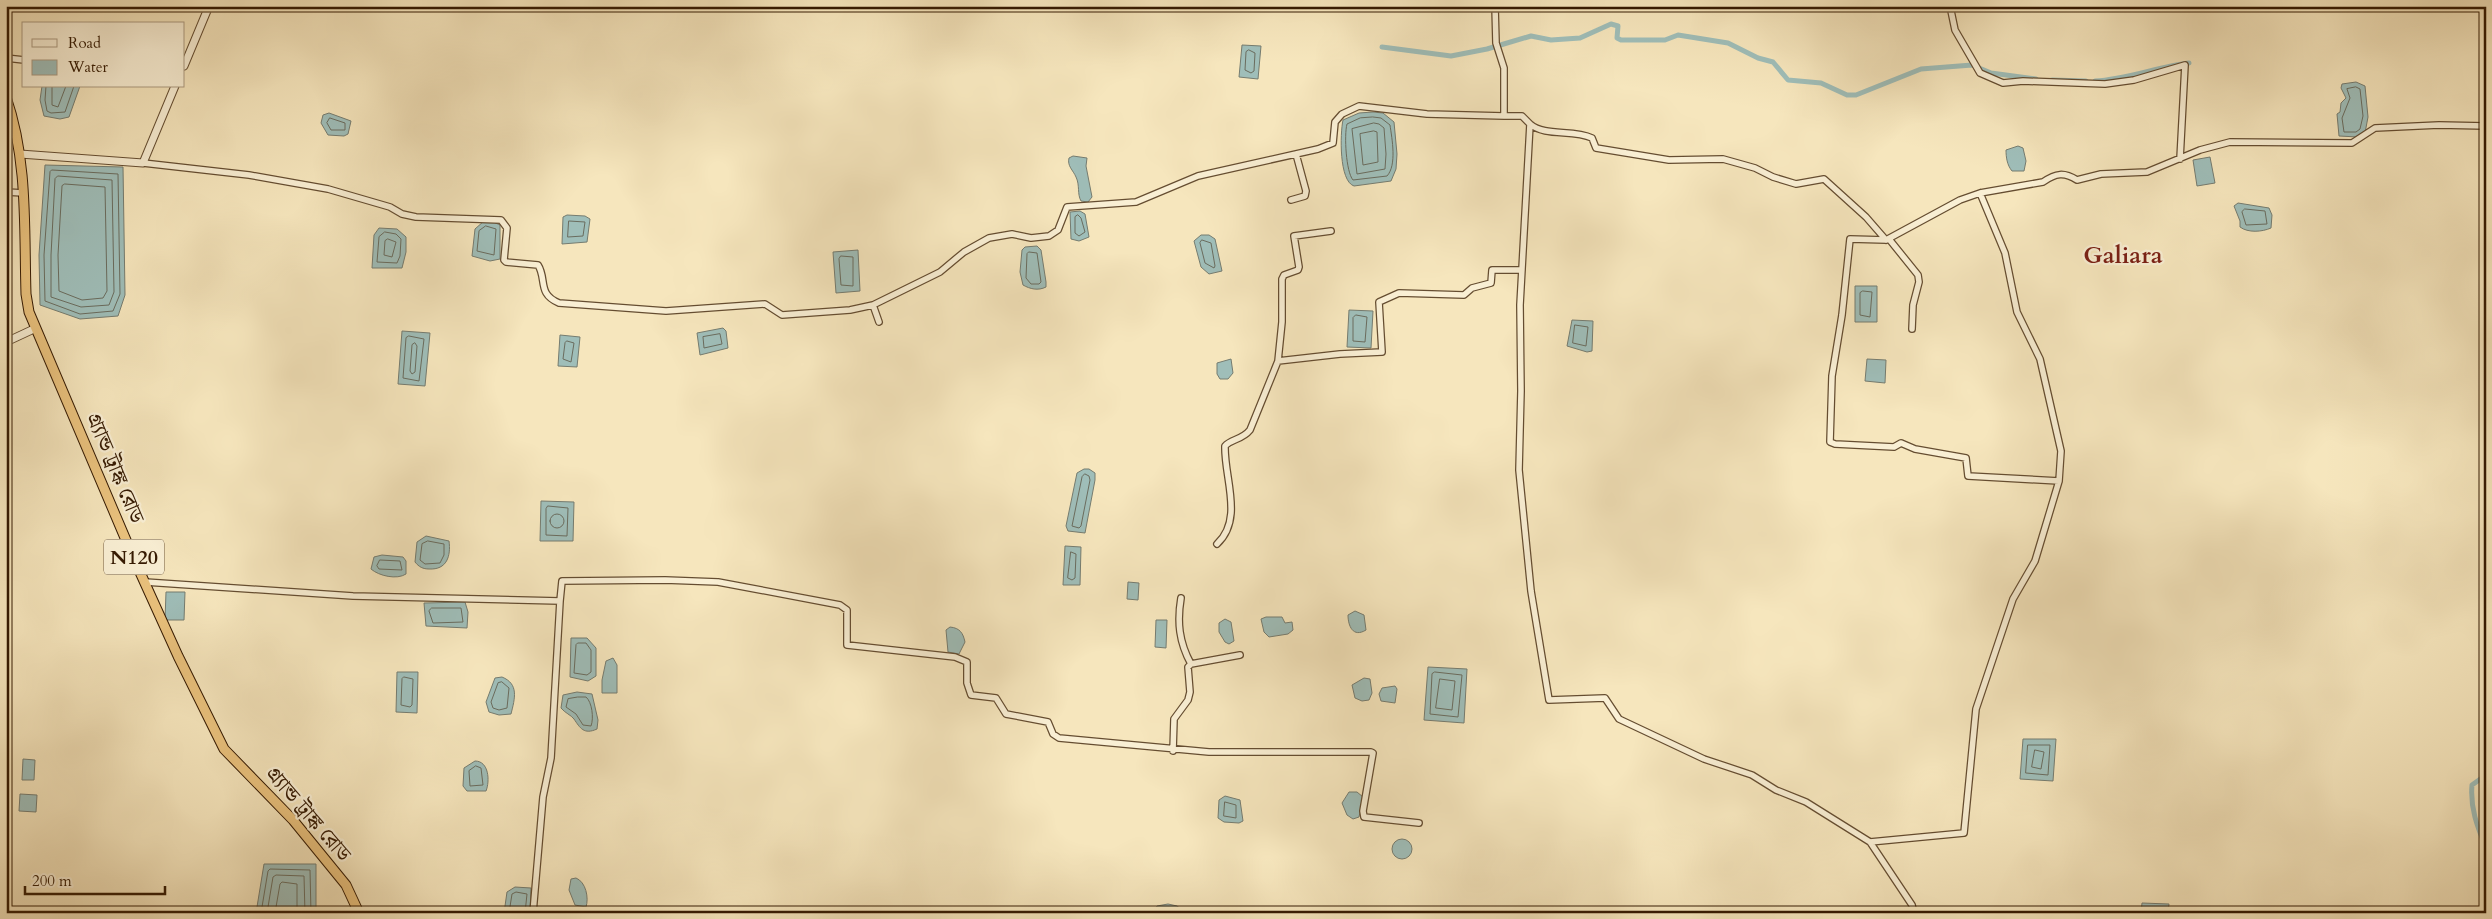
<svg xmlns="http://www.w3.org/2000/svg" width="2492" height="919" font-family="Cardo,'Noto Serif Bengali',serif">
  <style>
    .water { fill: #9fbeb9; stroke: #757c70 }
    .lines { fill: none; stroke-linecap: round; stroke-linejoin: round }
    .shore { stroke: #6a6c5e; stroke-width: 1 }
    .canal { stroke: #9fbeb9; stroke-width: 5 }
    .minor-casing { stroke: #654d31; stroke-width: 8 }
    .tertiary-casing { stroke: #654d31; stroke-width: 9 }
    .trunk-casing { stroke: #351a02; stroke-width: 11 }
    .minor { stroke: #f9efd4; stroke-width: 5.5 }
    .tertiary { stroke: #f9efd4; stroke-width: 7 }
    .trunk { stroke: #ebc37e; stroke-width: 9 }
    .labels { text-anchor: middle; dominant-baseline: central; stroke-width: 4.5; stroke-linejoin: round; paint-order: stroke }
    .shield { fill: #f9efd4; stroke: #705a41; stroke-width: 1 }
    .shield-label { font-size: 20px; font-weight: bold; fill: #351a02 }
    .street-label { font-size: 21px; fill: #351a02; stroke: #f9efd4 }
    .quarter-label { font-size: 24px; font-weight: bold; fill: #7a1f14; stroke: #f9efd4 }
  </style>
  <rect width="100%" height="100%" fill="#f6e6bd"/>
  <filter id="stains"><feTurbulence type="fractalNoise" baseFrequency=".004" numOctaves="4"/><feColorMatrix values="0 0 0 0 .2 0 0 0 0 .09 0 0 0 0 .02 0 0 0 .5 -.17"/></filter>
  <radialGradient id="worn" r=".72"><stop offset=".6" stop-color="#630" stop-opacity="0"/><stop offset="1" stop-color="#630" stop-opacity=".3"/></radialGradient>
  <!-- water -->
  <path class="water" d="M1242 45 1261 46 1258 79 1239 77Z
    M2356 82 2365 86 2368 117 2365 133 2358 137 2339 136 2337 114 2340 112 2341 103 2346 98 2341 88 2342 84Z
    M42 86H80L69 117 60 119 44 116 40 100Z
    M1373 112 1383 113 1394 122 1397 154 1396 169 1391 181 1354 186C1339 181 1340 134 1343 120L1359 113Z
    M329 113 351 121 348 134 344 136 328 135 321 123 323 115Z
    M2018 146 2023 148 2026 161 2024 171H2012C2007 165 2006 157 2006 150Z
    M1073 156 1087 158 1086 166 1092 197 1088 202 1081 201C1077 194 1080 185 1076 177 1073 170 1067 166 1069 158Z
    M2210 157 2215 183 2197 186 2193 160Z
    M45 165 123 167 125 295 118 316 80 319 40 305 39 255Z
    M2238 203 2269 208 2272 215 2271 228C2262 232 2248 233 2240 227V221L2234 206Z
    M1080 211 1085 214 1089 237 1079 241 1071 239 1070 212Z
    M567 215 585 216 590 219 587 242 562 244 563 217Z
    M484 221H491L500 225V259L490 261 472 256 475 229Z
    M379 228 397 229 406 237V252L402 268H372L374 235Z
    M1201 235H1209L1215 239 1222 271 1209 274 1201 267 1194 241Z
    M1025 247 1037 246 1041 250 1046 282V287C1038 291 1030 289 1023 285L1020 272 1022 250Z
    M858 250 860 291 836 293 833 252Z
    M1855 286H1877V322H1855Z
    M1349 310 1373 311 1371 348 1347 347Z
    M1572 320 1593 321 1592 351 1587 352 1567 346Z
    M723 328 726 331 728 348 700 355 697 333Z
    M402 331 430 333 425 386 398 384Z
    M560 335 580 337 577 367 558 366Z
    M1231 359 1233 373 1228 379H1220L1217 374V363Z
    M1867 359 1886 360 1885 383 1865 381Z
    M1084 469H1089L1095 473V480L1085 533 1068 531 1066 526 1077 473Z
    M541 501 574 502 573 541H540Z
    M426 536 449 541C451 556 447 570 429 569 423 569 419 567 415 562L417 542Z
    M1065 546 1081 547 1080 585H1063Z
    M382 555 403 557 406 561V574C397 580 379 576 371 569L374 557Z
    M1128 582 1139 583 1138 600 1127 599Z
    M166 592H185L184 620H165Z
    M465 602 468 612 467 628 426 626 424 603Z
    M1355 611 1364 615 1366 630C1353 638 1348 626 1348 615Z
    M1266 617H1282L1285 623 1292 622 1293 630 1288 634 1269 637 1264 632 1261 619Z
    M1225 619 1231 622 1234 641 1229 644 1225 642 1219 632V623Z
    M1156 620H1167L1166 648 1155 647Z
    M950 627C960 628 963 633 965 642L959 654 948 652 946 630Z
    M571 638H587L596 648V676L588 681 570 677Z
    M613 658 617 665V693H602V680L606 661Z
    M1428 667 1467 669 1464 723 1424 720Z
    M397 672H418L417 713 396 712Z
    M502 677C519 684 515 698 511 714L499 715 489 712 486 702 495 678Z
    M1364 678 1370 679 1372 693 1369 700 1362 701 1355 698 1352 685Z
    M1395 686 1397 689 1395 703 1381 701 1379 694 1382 688Z
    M577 692 592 694 598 720 597 729C584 735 580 728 574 719 571 715 565 713 561 708L563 695Z
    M2023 739H2056L2053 781 2020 779Z
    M23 759 35 760 34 780H22Z
    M475 761C489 761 490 781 486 791H467L463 786 464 768Z
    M1349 792H1357L1363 797 1359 817 1353 819 1347 815 1342 803Z
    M20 794 37 795 36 812 19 811Z
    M1225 796 1240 800 1243 821 1239 823 1224 822 1218 818 1219 800Z
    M1392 849a10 10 0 1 1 20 0a10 10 0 1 1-20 0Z
    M264 864H316V913H256Z
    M576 878C586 882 589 898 586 907L575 905 569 890 571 879Z
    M515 887 531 888 530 913H504L507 892Z
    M2142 903 2169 904 2168 913H2141Z
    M1168 904 1177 906 1186 913H1153L1157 906Z"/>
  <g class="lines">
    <!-- shore -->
    <path class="shore" d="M1249 50 1255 53 1254 71 1251 73 1245 70 1246 52Z
      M46 86 45 100 47 111 51 113 65 112 74 86
      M52 86V105L58 107 66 86
      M2356 87 2360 89 2363 116 2360 129 2356 132H2344L2342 118 2350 98 2347 89Z
      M1373 117 1381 118 1390 125C1392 139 1397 165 1387 176L1353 180C1346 172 1344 135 1347 124L1360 118Z
      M330 118 345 123V130H331L327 123Z
      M1374 123 1379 124 1384 128 1386 154 1385 169 1357 174 1352 129Z
      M1374 131 1377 132 1378 162 1363 165 1360 134Z
      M52 170 118 174 120 294 113 311 80 314 45 301 44 255 50 172Z
      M58 176 112 180 114 292 109 305 81 307 51 297V255L55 179Z
      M65 184 105 187 107 291 103 298 82 300 59 291 58 255 62 186Z
      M2245 209 2265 211 2267 224 2246 225 2242 212Z
      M1078 215 1081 218 1085 232 1079 236 1075 233V217Z
      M569 221 585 222 583 236 568 237Z
      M486 226 496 229 494 255 477 251 479 231Z
      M385 232 396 234 401 239 400 256 397 263 377 262 379 237Z
      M388 239 396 242 392 257 384 255 385 241Z
      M1202 240 1211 243 1215 266 1214 268 1205 263 1200 243Z
      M1029 252 1037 253 1041 282 1039 284H1031L1026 278 1027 254Z
      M841 256 853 257V286L841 285 839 259Z
      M1863 291 1872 292 1870 317 1860 315V293Z
      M1356 315 1367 317 1365 342 1353 341V318Z
      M1575 325 1588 327 1586 346 1573 343Z
      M720 334 722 344 704 348 703 337Z
      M409 336 424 339 419 381 403 378 406 338Z
      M567 341 574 343 571 362 563 359 565 343Z
      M415 343 417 346 415 372 412 374 410 371 412 345Z
      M1085 474 1089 476 1090 480 1081 526 1079 528 1072 526 1082 477Z
      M548 506 568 508 567 536 546 535V509Z
      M550 521a7 7 0 1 1 14 0a7 7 0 1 1-14 0Z
      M428 541 444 544V555L440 563 425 564 420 560 422 544Z
      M1071 552 1076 554 1075 578 1072 580 1068 578Z
      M380 560 400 561 402 570 379 569 377 566Z
      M432 608H461L463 622 433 623 429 611Z
      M578 643H586L591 650V672L587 675 574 673 576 645Z
      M1435 672 1462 675 1458 717 1430 714 1432 674Z
      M404 677 413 679 412 705 410 707 401 705 402 679Z
      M1440 679 1455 681 1452 710 1436 708Z
      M502 682 509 688 507 708 499 710 493 708 491 702 498 683Z
      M578 697H586C592 702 594 718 591 726L583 725 576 714 566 707 568 699Z
      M2028 745H2050L2048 775 2026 773Z
      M2035 750 2044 752 2041 769 2032 767Z
      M476 766 481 768 483 785 470 786 469 771Z
      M1225 802 1236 805V818L1224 816Z
      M261 913 268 871 270 869 310 870 311 913
      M267 913 273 877 276 875 304 876 305 913
      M275 913 280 884 282 882 297 884V913
      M509 913 512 894 516 892 527 894 525 913"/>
    <!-- canal -->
    <path class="canal" d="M1382 47 1451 56 1487 49 1531 36 1551 40 1580 38 1611 24 1618 26 1617 38 1621 40H1665L1678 35 1728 43 1758 58 1773 62 1788 80 1821 83 1847 95H1856L1921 69 1972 65 1991 73 2036 79
      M2052 80 2086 81
      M2095 81C2127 79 2157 67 2189 63
      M2486 775 2472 785C2470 807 2477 827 2486 847"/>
    <!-- minor casing -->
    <g class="minor-casing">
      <path id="minor" d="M1950 6 1955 30 1980 73 2003 83 2023 81 2105 84 2134 80 2185 65 2180 159
        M6 58 24 60
        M1504 116H1522L1530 124 1520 305 1521 391 1519 470 1531 591 1549 700 1605 698 1619 719 1704 759 1752 775 1776 790 1806 802 1870 842 1964 833 1976 709 2013 599 2035 561 2059 481 2061 451 2040 359 2017 312 2005 253 1980 193
        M1530 124C1545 137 1573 129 1592 138L1596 148 1669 160 1723 159 1755 168 1773 177 1796 184 1824 179 1866 217 1886 240
        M143 163 249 175 328 189 390 207 402 214 416 217 501 220 507 228 504 260 506 262 538 265C547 279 537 294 559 303L666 311 765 304 782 315 850 310 873 305 940 272 964 252 989 238 1012 234 1031 238 1049 236 1058 230 1067 207 1136 202 1198 176 1318 149 1333 143 1335 122 1342 114 1359 106 1427 114 1504 116V68L1496 43 1495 6
        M6 192 24 193
        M1291 200 1305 196 1306 191 1296 154
        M1889 239 1918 275 1919 282 1913 305 1912 329
        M873 305 879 322
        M1278 361 1282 322V279L1284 275 1298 270 1299 267 1294 236 1331 231
        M2059 481 1968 476 1966 458 1915 449 1901 443 1894 447 1835 444 1830 442 1832 376 1842 315 1850 239 1886 240 1960 200 1980 193 2043 182C2056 173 2064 172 2077 180L2101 174 2147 172 2200 150 2230 142 2352 143 2375 128 2439 125 2486 126
        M1217 544C1244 519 1224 478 1225 446 1231 439 1242 440 1250 430L1278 361 1340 354 1382 352 1379 302 1399 293 1464 295 1472 288 1491 283 1492 270H1522
        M145 582 353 596 560 601 562 581 665 580 718 582 840 605 847 610V645L955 657 967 662V683L971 695 996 698 1006 714 1048 722 1053 734 1059 738 1209 752H1371L1373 753 1363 811 1364 817 1419 823
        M1181 598C1177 622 1179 642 1191 664
        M1173 751 1174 719 1188 700 1190 692 1188 667 1191 664 1240 655
        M1870 842 1912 905 1914 913
        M533 913 543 797 551 758 560 601"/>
    </g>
    <!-- tertiary casing -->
    <g class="tertiary-casing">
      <path id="tertiary" d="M184 66 209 6
        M20 154 143 163 175 86
        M6 342 36 328"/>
    </g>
    <!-- trunk casing -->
    <g class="trunk-casing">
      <path id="trunk" d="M6 97C28 160 24 228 26 294L29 312 134 559 178 656 224 749 293 820 346 885 359 913"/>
    </g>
    <!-- minor -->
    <use href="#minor" class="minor"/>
    <!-- tertiary -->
    <use href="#tertiary" class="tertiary"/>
    <!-- trunk -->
    <use href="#trunk" class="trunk"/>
  </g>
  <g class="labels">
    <!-- shield labels -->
    <rect class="shield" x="104" y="539.5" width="60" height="35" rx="4"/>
    <g class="shield-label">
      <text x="134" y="557">N120</text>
    </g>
    <!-- street labels -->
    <g class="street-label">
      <text transform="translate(115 468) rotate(67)">গ্র্যান্ড ট্রাঙ্ক রোড</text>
      <text transform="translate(308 814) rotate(49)">গ্র্যান্ড ট্রাঙ্ক রোড</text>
    </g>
    <!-- quarter labels -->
    <g class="quarter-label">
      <text x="2123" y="255">Galiara</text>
    </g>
  </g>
  <!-- margin -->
  <rect width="2492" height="919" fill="none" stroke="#f6e6bd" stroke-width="25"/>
  <rect x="8" y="8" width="2477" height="904" fill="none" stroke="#351a02" stroke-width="2.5"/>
  <rect x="12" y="12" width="2467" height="894" fill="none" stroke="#351a02"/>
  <!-- legend -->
  <rect x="22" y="22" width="162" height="65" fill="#f9efd4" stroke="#ab9a80"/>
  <rect x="32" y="39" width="25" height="8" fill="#f9efd4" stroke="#ab9a80"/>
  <text x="68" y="48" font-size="15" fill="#351a02">Road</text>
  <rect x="32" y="60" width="25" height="15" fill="#9fbeb9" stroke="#ab9a80"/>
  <text x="68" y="72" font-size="15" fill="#351a02">Water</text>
  <!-- scale -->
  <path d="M25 886v8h140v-8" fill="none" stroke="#351a02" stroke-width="2.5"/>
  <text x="32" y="886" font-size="15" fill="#351a02" stroke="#f9efd4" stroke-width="4" paint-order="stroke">200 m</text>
  <rect width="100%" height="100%" filter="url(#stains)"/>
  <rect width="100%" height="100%" fill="url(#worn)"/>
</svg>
